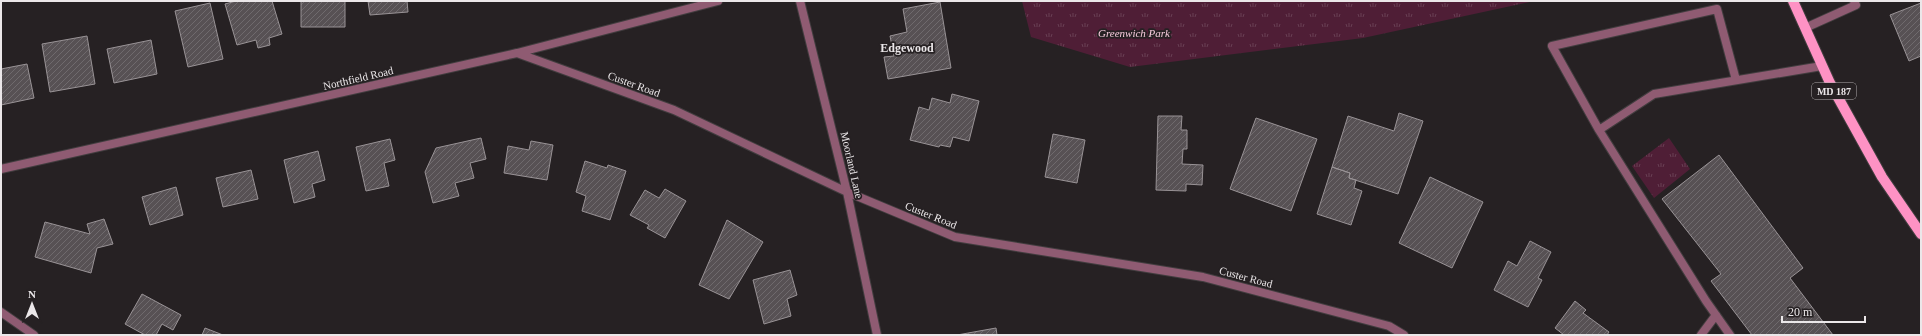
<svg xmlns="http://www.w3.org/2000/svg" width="1922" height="336" font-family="Georgia,serif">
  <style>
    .grass { fill: url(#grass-tufts) }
    .building { fill: url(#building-hatch); stroke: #999396 }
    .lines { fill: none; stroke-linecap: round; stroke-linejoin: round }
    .lane-casing { stroke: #423d3f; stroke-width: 10 }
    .street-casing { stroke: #423d3f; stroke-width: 10 }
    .primary-casing { stroke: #423d3f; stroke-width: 12 }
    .lane { stroke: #8f5b72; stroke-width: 8 }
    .street { stroke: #8f5b72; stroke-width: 8 }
    .primary { stroke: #fe92c4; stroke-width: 10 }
    .labels { text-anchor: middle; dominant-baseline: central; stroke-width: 3.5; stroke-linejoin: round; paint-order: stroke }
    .shield { fill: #262123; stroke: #b0acae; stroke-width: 1 }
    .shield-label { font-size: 10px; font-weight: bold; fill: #ebe7e9 }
    .park-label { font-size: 11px; font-style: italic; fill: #f7cbdd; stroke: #262123 }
    .street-label { font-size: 11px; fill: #ebe7e9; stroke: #262123 }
    .neighbourhood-label { font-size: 12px; font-weight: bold; fill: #ebe7e9; stroke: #262123 }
  </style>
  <defs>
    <pattern id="grass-tufts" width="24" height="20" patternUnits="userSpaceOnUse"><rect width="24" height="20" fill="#4f1e36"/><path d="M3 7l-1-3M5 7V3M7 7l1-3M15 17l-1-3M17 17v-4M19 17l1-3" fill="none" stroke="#683f53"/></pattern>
    <pattern id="building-hatch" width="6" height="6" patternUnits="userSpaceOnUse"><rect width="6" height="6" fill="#575154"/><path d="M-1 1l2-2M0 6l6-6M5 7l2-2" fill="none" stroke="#6f6a6d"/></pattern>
  </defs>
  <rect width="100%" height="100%" fill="#262123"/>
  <!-- grass -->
  <path class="grass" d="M1022 1H1534L1363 38 1130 67 1031 37Z
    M1669 138 1690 169 1654 198 1632 166Z"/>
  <!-- building -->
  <path class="building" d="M236 1H272L282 34 269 38 270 45 258 48 256 40 237 45 225 4Z
    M301 1H345V27H301Z
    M368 1H407L408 12 370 15Z
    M940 2 951 68 888 79 884 57 894 56 890 36 907 32 903 9Z
    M210 3 223 59 188 67 175 11Z
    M1921 3V56L1909 61 1890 15Z
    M87 36 95 84 50 92 42 44Z
    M151 40 157 74 114 83 107 49Z
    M27 64 34 98 1 105V69Z
    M952 94 979 101 969 141 953 137 950 147 940 145 939 147 910 140 919 107 929 110 932 98 950 103Z
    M1399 113 1423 121 1398 194 1349 178 1350 173 1332 167 1348 116 1394 131Z
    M1158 116H1182L1181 130H1187V149H1183L1182 164 1203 165 1202 185 1186 184V191L1156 190Z
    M1256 118 1317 139 1291 211 1230 189Z
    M1053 134 1085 140 1077 183 1045 177Z
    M481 138 486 159 470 163 474 178 455 183 459 196 433 203 425 172 436 148Z
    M390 139 395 160 384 163 389 186 366 191 356 147Z
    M531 141 553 145 547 180 504 173 508 146 529 150Z
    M318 151 325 180 312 184 315 197 294 203 284 160Z
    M1719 155 1803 268 1790 278 1833 335H1752L1711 281 1721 274 1662 199Z
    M585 161 607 168 608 165 626 171 610 220 582 211 586 196 576 192Z
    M1332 167 1350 173 1349 178 1356 180 1354 188 1362 191 1351 225 1317 214Z
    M251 170 258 199 223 207 216 178Z
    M1430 177 1483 202 1452 268 1399 243Z
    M176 187 183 215 150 225 142 197Z
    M665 189 686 201 665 238 647 228 649 225 630 215 645 190 659 198Z
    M104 219 113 244 97 248 91 273 35 257 45 222 90 234 87 224Z
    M727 220 763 242 729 299 699 285Z
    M1530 241 1551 252 1538 278 1542 280 1528 307 1494 290 1508 261 1517 266Z
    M790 270 797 295 787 299 791 316 764 324 753 280Z
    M142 294 181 315 173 330 162 324 156 335H145L125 324Z
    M1575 301 1586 310 1583 313 1609 332 1607 335H1564L1555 328Z
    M205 328 223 335H202Z
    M996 328 997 335H957Z"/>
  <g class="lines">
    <!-- lane casing -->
    <g class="lane-casing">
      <path id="lane" d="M1805 28 1856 5 1854 1
        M1736 80 1717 9 1552 46 1599 130 1654 94 1822 66
        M1599 130 1706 301 1730 335
        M1701 335 1716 315"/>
    </g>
    <!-- street casing -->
    <g class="street-casing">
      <path id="street" d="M800 1 847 192 877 335
        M517 53 674 110 847 192 955 237 1203 277 1389 326 1404 335
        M1 169 517 53 718 1
        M1 312 34 335"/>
    </g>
    <!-- primary casing -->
    <g class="primary-casing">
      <path id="primary" d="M1793 1 1830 83 1882 177 1921 234"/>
    </g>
    <!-- lane -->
    <use href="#lane" class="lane"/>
    <!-- street -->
    <use href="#street" class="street"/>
    <!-- primary -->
    <use href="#primary" class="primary"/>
  </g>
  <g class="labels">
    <!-- shield labels -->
    <rect class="shield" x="1812" y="83" width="44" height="16" rx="3"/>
    <g class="shield-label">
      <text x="1834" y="91">MD 187</text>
    </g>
    <!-- park labels -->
    <g class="park-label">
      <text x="1134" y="33">Greenwich Park</text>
    </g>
    <!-- street labels -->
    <g class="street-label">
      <text transform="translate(358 78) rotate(-13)">Northfield Road</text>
      <text transform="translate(634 84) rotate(20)">Custer Road</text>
      <text transform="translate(852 165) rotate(77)">Moorland Lane</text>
      <text transform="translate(931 215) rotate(22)">Custer Road</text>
      <text transform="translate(1246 277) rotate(15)">Custer Road</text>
    </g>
    <!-- neighbourhood labels -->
    <g class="neighbourhood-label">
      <text x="907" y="48">Edgewood</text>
    </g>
  </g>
  <!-- border -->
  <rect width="1922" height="336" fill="none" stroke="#ebe7e9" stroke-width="4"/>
  <!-- north arrow -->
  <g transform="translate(32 304)" stroke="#262123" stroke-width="3" paint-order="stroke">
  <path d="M0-3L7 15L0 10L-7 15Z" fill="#ebe7e9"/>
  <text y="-6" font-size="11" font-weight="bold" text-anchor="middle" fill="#ebe7e9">N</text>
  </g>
  <!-- scale -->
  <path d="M1782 316v6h83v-6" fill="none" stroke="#ebe7e9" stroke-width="2"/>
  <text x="1788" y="316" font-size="12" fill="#ebe7e9" stroke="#262123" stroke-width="3" paint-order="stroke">20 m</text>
</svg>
